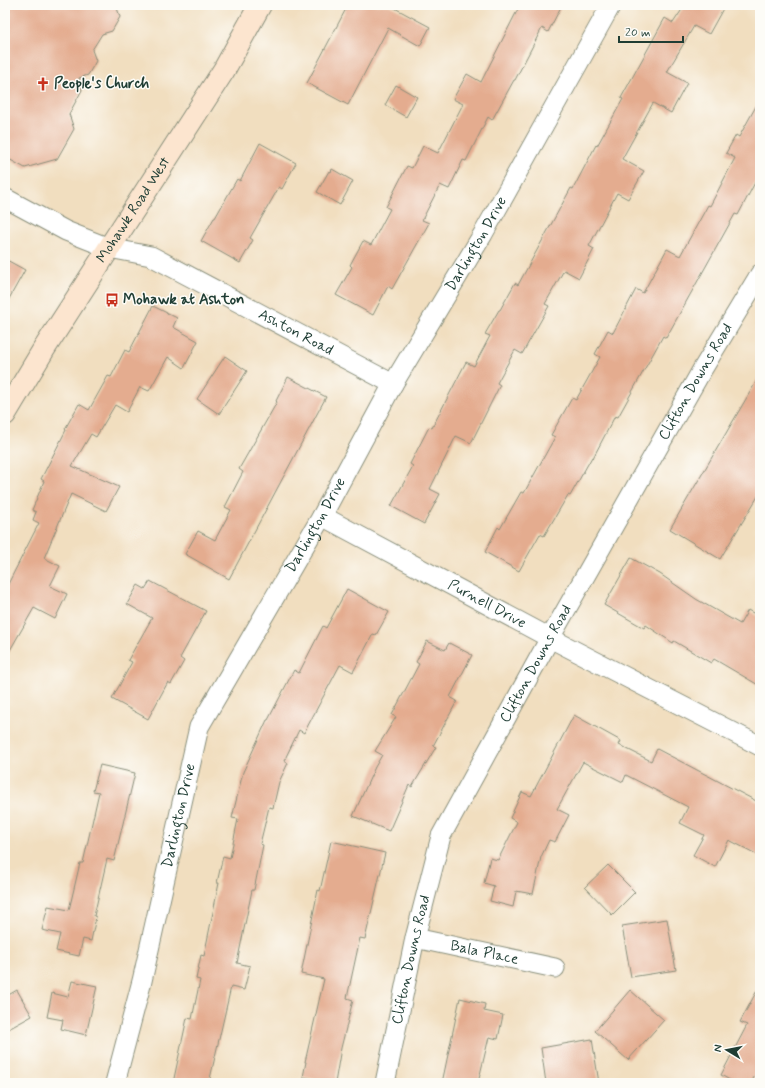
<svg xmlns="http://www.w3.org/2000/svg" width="765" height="1088" font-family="Mynerve,sans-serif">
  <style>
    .building { fill: #e4ac8f }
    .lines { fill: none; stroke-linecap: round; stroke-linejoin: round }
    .street-casing { stroke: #888e7a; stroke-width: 21 }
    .secondary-casing { stroke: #888e7a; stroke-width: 24 }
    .street { stroke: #fff; stroke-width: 19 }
    .secondary { stroke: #fce5cf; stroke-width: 22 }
    .labels { text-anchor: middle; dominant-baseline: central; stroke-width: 3; stroke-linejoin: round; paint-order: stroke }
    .poi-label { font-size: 15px; font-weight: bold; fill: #1f3d34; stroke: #fdfcf7; text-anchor: start }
    .street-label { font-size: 15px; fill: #1f3d34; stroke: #fdfcf7 }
  </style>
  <rect width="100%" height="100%" fill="#fdfcf7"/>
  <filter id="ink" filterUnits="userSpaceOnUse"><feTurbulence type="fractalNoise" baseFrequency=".025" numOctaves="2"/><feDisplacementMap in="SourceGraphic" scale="8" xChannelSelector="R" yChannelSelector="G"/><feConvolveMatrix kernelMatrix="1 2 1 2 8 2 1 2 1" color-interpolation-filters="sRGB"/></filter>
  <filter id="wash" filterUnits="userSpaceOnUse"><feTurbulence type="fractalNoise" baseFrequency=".012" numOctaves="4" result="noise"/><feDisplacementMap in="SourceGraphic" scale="16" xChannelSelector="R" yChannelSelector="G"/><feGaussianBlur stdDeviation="0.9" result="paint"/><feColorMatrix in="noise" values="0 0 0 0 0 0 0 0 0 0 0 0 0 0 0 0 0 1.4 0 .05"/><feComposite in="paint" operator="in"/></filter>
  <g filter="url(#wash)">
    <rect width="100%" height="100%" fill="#f1debf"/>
    <g id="blocks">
      <!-- building -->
      <path class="building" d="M10 5H116L120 17 112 31 102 34 92 50 96 61 88 75 79 78 82 90 69 114 74 129 57 159 25 168 5 157V14Z
        M348 5H389L430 27 420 46 388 28 348 105 307 83Z
        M520 5H562L548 32 542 28 515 80H514L492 120 488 117 466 161 463 160 449 189 440 185 422 220 429 223 392 289 388 286 373 315 336 295 352 267 350 265 363 241 371 245 390 209 386 207 407 166 412 168 423 146 438 153 463 104 453 99 467 74 481 82Z
        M685 5H725L709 34 694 26 667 72 687 83 671 113 653 103 622 159 644 171 628 199 617 193 589 246 594 249 579 278 564 270 545 304 549 306 522 354 515 350 497 383 500 385 471 443 456 436 430 489 440 494 424 524 391 506 413 466 410 464 429 427 432 428 466 362 474 366 490 336 485 334 499 310H500L515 283 518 285 571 188 573 189 596 145 597 146 623 99 621 98 665 18 673 23Z
        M396 85 417 97 406 117 385 105Z
        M760 99V173L738 215 735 214 666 338 663 336 618 417 615 416 593 458 592 457 570 496 568 495 544 536 540 534 519 571 485 552 498 527 500 529 521 492 524 493 555 437 551 435 572 398 576 400 600 357 595 354 608 330 613 333 636 289 643 293 667 249 680 256 708 205 710 206 735 158 726 153 736 135 739 137Z
        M260 143 296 163 282 189 279 187 250 238 253 240 240 263 201 241 214 218H215L237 179 240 181Z
        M332 169 353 181 340 205 317 192 329 171 331 172Z
        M5 259 25 270 5 306Z
        M153 306 177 318 173 327 198 341 184 368 168 357 149 391 140 387 127 412 115 405 96 437 91 434 72 466 119 487 106 511 71 494 44 558 60 566 50 586 67 594 55 619 34 608 5 659V590L39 523 33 520 36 512 32 510 44 481 41 479 66 430 65 429 79 404 89 410 108 376 111 377 125 350 129 352Z
        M225 356 247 371 219 414 197 399Z
        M760 375V493L720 559 670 529Z
        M288 377 326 397 229 579 185 554 198 531 215 540 231 510 225 507 243 472 239 469 277 402 276 401Z
        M631 558 660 574 696 599 740 624 748 610 760 617V686L714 659 711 663 674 641 673 643 646 625 644 628 604 605Z
        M150 581 206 611 180 658 184 661 171 684 168 682 148 719 112 699 132 662 128 660 152 618 127 604 138 585 145 589Z
        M347 589 389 612 376 635 373 634 353 672 340 665 304 733 299 730 284 761 288 763 279 782 273 808 269 807 260 844 263 845 254 890H252L237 963 250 966 244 990 231 987 209 1083H173L187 1018 192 1019 200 980 196 979 201 955 204 956 219 883H217L223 856 230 858 238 819 232 818 243 772 267 720H268L294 670 299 673 323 626 326 628Z
        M427 641 445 650 449 643 472 655 450 697 457 701 433 746 436 747 412 787 409 785 389 831 353 816 375 767 382 755 375 751 396 717 392 715 419 664 416 662Z
        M574 715 621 741 619 745 651 761 657 749 760 803V856L729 840 715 867 693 855 704 835 680 823 688 807 626 775 623 782 583 762 557 809 569 815 555 842 549 840 541 857 533 894 516 891 513 907 490 901 494 886 484 883 490 858 498 860 517 822 510 818 522 792 531 796Z
        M100 765 135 773 114 861 107 859 94 916 96 917 91 941 83 939 79 956 56 951 60 934 42 930 48 906 69 910 80 863H83L99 792 93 791Z
        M331 841 385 853 365 939 360 938 347 998 353 1000 341 1048 335 1083 303 1077 306 1062H305L324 979 301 974 318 890 320 891Z
        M608 865 635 892 612 915 585 887Z
        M667 919 676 970 631 977 622 926Z
        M72 981 97 986 86 1035 61 1029 63 1020 47 1017 52 993 68 997Z
        M760 985V1066L751 1083H735L721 1075 747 1025 740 1022Z
        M17 990 32 1016 5 1031V997Z
        M630 990 664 1020 628 1060 595 1031Z
        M460 998 485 1004 484 1011 503 1015 498 1039 489 1037 478 1083H442Z
        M592 1039 599 1083H546L541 1048Z"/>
    </g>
  </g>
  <g filter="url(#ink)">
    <use href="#blocks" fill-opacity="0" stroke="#888e7a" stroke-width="1"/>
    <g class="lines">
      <!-- street casing -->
      <g class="street-casing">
        <g id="street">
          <path id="s1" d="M5 198 66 231 109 248 151 256 393 384"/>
          <path id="s2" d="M322 516 550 638 760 746"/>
          <path id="s3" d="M415 938 555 968"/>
          <path id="s4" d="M115 1083 142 981 199 727 322 516 393 384 483 234 611 5"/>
          <path id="s5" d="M385 1083 415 938 441 836 550 638 702 370 760 274"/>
        </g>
      </g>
      <!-- secondary casing -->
      <g class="secondary-casing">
        <g id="secondary">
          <path id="s6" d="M5 414 44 349 224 70 260 5"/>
        </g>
      </g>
      <!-- street -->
      <use href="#street" class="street"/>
      <!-- secondary -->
      <use href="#secondary" class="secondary"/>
    </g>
  </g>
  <!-- icons -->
  <defs>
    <g id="church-bare" transform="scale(1.08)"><path d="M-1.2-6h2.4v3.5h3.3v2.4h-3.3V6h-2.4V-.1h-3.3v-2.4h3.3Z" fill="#c8321e" stroke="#fdfcf7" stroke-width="2.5" paint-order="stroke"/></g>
    <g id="bus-bare" transform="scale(1.08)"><path d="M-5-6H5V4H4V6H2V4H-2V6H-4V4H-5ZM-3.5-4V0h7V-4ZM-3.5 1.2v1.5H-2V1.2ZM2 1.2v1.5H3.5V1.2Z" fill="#c8321e" stroke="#fdfcf7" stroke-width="2.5" paint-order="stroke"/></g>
  </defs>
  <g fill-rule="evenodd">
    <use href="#church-bare" x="43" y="84"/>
    <use href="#bus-bare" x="112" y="300"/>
  </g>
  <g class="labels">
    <!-- poi labels -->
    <g class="poi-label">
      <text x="54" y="84">People's Church</text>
      <text x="123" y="300">Mohawk at Ashton</text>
    </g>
    <!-- street labels -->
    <g class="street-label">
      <text stroke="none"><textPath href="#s6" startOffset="241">Mohawk Road West</textPath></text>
      <text stroke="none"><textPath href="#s4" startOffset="923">Darlington Drive</textPath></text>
      <text stroke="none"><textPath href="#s1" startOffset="322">Ashton Road</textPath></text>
      <text stroke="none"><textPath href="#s5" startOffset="774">Clifton Downs Road</textPath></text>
      <text stroke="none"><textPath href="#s4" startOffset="599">Darlington Drive</textPath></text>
      <text stroke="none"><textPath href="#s2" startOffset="187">Purnell Drive</textPath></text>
      <text stroke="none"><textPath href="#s5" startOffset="450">Clifton Downs Road</textPath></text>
      <text stroke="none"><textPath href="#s4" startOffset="275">Darlington Drive</textPath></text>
      <text stroke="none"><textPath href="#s3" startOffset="71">Bala Place</textPath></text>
      <text stroke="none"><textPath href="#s5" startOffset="126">Clifton Downs Road</textPath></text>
    </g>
  </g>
  <!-- margin -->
  <rect width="765" height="1088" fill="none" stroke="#fdfcf7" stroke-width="20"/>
  <!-- north arrow -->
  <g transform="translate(727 1050) rotate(280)" stroke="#fdfcf7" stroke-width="3" paint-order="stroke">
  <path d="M0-3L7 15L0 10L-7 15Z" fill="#1f3d34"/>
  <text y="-6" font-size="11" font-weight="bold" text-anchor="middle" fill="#1f3d34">N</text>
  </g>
  <!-- scale -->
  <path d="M619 36v6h64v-6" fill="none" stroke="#1f3d34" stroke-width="2"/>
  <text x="625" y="36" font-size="12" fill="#1f3d34" stroke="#fdfcf7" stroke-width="3" paint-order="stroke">20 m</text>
</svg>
